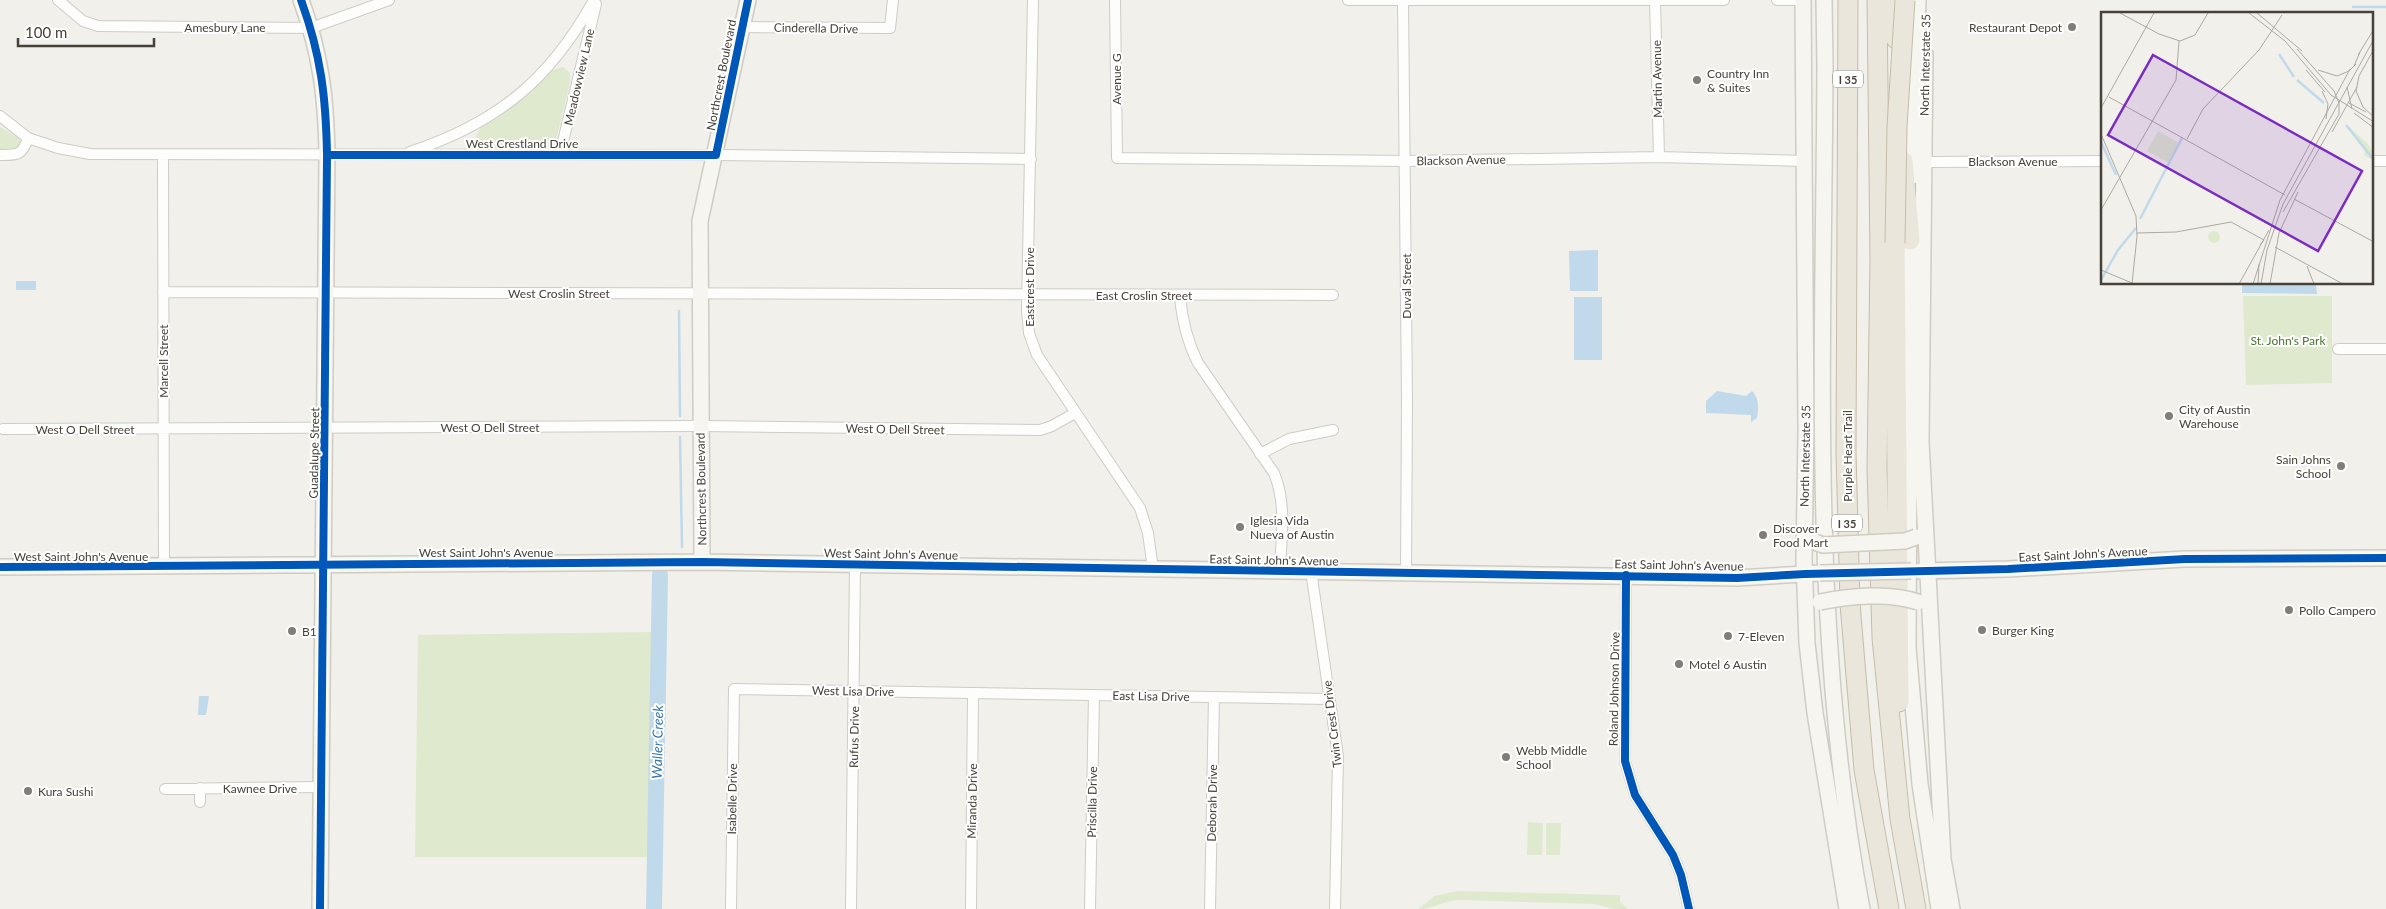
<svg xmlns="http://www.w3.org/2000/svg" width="2386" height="909" font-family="Lato,sans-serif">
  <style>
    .green { fill: #dee9ce }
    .water { fill: #c0d9eb }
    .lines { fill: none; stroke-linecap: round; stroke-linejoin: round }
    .stream { stroke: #c0d9eb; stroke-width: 2.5 }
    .river { stroke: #c0d9eb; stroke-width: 16 }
    .street-casing { stroke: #cdccc8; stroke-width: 12 }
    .secondary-casing { stroke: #cfcdc3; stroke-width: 18 }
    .highway-casing { stroke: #c6bda8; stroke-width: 21 }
    .street { stroke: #fdfdfc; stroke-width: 10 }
    .secondary { stroke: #f6f5f0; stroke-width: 15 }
    .highway { stroke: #ebe6db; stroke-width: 19 }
    .secondary-bridge-casing { stroke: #cfcdc3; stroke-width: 18; stroke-linecap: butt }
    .highway-bridge-casing { stroke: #c6bda8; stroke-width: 21; stroke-linecap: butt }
    .secondary-bridge { stroke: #f6f5f0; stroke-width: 15 }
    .highway-bridge { stroke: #ebe6db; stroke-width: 19 }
    .cycleway-casing { stroke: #fff; stroke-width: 11 }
    .cycleway { stroke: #0057b8; stroke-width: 8 }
    .poi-dot { fill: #827e77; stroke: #fff; stroke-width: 2 }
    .labels { text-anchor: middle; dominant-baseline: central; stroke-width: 4; stroke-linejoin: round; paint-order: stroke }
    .shield { fill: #fff; stroke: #7e7a74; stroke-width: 1 }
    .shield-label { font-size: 11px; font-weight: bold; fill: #474138 }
    .street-label { font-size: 12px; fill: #474138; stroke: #fff }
    .poi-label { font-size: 12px; fill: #474138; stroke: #fff; text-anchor: start }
    .park-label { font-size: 12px; fill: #487430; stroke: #fff }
    .water-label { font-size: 14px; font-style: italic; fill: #3978ab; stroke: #fff }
    .inset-river { fill: none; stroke: #c0d9eb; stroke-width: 2.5 }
    .inset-road { fill: none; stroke: #adaaa3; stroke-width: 1 }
    .view { fill: #7b2cbf; fill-opacity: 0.15; stroke: #7b2cbf; stroke-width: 2.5 }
    .inset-edge { fill: none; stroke: #474138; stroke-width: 2.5 }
  </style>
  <rect width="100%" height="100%" fill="#f1f0eb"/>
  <!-- green -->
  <path class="green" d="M563 67 570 73V82L556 140 547 148H486L479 143 476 136 482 125 507 110 553 70Z
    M0 127 19 138 21 144 16 149 0 150Z
    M2243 296H2332V383L2246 385Z
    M656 632V857H415L418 635Z
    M1528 822 1543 823 1542 855H1527Z
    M1546 823H1561L1560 855H1546Z
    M1458 891 1620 895V902L1628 909H1614L1594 904 1458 900C1442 901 1434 909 1418 909L1435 896Z"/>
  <!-- water -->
  <path class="water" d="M1598 250V291H1570L1569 251Z
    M16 281H36V290H16Z
    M2242 284H2316L2317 294 2242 293Z
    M1574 297H1602V360H1574Z
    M1717 391 1746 396 1752 391C1759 398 1759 408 1757 418L1751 422V415L1706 413V401Z
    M199 696H209L206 715H198Z"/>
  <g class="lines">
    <!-- stream -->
    <path class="stream" d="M2353 7H2386
      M679 311 680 416
      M680 437 682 547"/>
    <!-- river -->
    <path class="river" d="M654 909 660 575"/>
    <!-- street casing -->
    <g class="street-casing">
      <path id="street" d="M58 0 83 21 98 26 311 28 389 0
        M1033 0 1027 310 1029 333 1037 355 1140 508 1148 533 1153 569
        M1115 0 1117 158 1405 161 1659 157 1805 161
        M1348 0H1724
        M1403 0 1407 401 1406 572
        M1777 0H1803
        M1655 1 1659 157
        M742 27 890 28 893 0
        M0 116 28 138
        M410 152C497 123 549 81 594 0
        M560 154 596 4
        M0 155C17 155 22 156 28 138L58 148 90 154 716 155 1031 159
        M163 155 164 567
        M2372 161H2386
        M1923 162 2102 161
        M163 292 1333 295
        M1180 296C1182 321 1187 341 1198 363L1274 473C1287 504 1281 538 1280 571
        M2338 349H2386
        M3 429 700 426 1040 430 1052 426 1075 413
        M1260 454 1289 439 1333 430
        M1311 571 1338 756 1335 909
        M1626 575 1625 761 1635 795 1673 855 1681 875 1689 909
        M200 788V802
        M165 789 320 787
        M731 909 734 689 1329 699
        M851 909 855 565
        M971 909 973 693
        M1090 909 1094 695
        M1210 909 1214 697"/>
    </g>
    <!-- secondary casing -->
    <g class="secondary-casing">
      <path id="secondary" d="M301 0C321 55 326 97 327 155L320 909
        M1803 0 1806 431 1804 560 1807 643 1815 713 1847 909
        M1824 0 1825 65C1824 346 1809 631 1862 909
        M1925 54 1921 442 1943 859 1952 909
        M1911 177 1918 0
        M1910 230 1908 648 1920 784 1939 909
        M702 562 700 221 748 0
        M0 567 702 562 1737 578 1820 573
        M1920 571 2008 569 2185 559 2386 558"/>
    </g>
    <!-- highway casing -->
    <g class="highway-casing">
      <path id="highway" d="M1848 0 1846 452 1850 604 1864 770 1889 909
        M1877 0 1880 260 1877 468 1882 638 1900 819 1916 909
        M1894 0 1896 39
        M1903 161 1910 240
        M1895 243 1899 702"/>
    </g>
    <!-- street -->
    <use href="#street" class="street"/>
    <!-- secondary -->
    <use href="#secondary" class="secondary"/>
    <!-- highway -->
    <use href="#highway" class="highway"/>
    <!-- secondary-bridge casing -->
    <g class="secondary-bridge-casing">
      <path id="secondary-bridge" d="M1815 542 1823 545 1905 541 1916 537
        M1820 573 1911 571
        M1820 602C1849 596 1890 592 1918 602"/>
    </g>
    <!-- highway-bridge casing -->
    <g class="highway-bridge-casing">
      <path id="highway-bridge" d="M1895 243 1897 127 1905 0"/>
    </g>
    <!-- secondary-bridge -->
    <use href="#secondary-bridge" class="secondary-bridge"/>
    <!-- highway-bridge -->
    <use href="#highway-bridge" class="highway-bridge"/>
    <!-- cycleway casing -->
    <g class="cycleway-casing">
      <path id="cycleway" d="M301 0C321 55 326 97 327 155L320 909
        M327 155H716L748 0
        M0 567 702 562 1737 578 1805 574 2008 569 2185 559 2386 558
        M1626 575 1625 761 1635 795 1673 855 1681 875 1689 909"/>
    </g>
    <!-- cycleway -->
    <use href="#cycleway" class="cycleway"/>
  </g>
  <!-- markers -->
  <g class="poi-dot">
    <circle cx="2072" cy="27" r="5"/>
    <circle cx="1697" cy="80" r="5"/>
    <circle cx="2169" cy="416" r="5"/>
    <circle cx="2341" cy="466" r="5"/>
    <circle cx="1240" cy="527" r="5"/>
    <circle cx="1763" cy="535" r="5"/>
    <circle cx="2289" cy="610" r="5"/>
    <circle cx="1982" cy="630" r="5"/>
    <circle cx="292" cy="631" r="5"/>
    <circle cx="1728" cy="636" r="5"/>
    <circle cx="1679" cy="664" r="5"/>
    <circle cx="1506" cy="757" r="5"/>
    <circle cx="28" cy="791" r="5"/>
  </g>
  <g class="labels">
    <!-- shield labels -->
    <g class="shield">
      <rect x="1833" y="70.5" width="30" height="17" rx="4"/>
      <rect x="1832" y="514.5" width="30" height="17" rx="4"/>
    </g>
    <g class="shield-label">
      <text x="1848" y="79">I 35</text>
      <text x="1847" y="523">I 35</text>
    </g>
    <!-- street labels -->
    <g class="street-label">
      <text x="225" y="27">Amesbury Lane</text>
      <text transform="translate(816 28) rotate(1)">Cinderella Drive</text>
      <text transform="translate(1925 65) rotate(-89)">North Interstate 35</text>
      <text transform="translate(721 75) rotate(-79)">Northcrest Boulevard</text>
      <text transform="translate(579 77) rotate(-77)">Meadowview Lane</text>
      <text transform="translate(1116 79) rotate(-90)">Avenue G</text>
      <text transform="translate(1657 79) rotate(-91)">Martin Avenue</text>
      <text x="522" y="143">West Crestland Drive</text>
      <text transform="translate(1461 160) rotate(-1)">Blackson Avenue</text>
      <text x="2013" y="161">Blackson Avenue</text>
      <text transform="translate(1406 286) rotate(-90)">Duval Street</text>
      <text transform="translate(1029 287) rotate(-90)">Eastcrest Drive</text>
      <text x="559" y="293">West Croslin Street</text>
      <text x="1144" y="295">East Croslin Street</text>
      <text transform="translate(163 361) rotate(-90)">Marcell Street</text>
      <text x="490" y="427">West O Dell Street</text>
      <text x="85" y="429">West O Dell Street</text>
      <text transform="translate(895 429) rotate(1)">West O Dell Street</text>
      <text transform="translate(314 453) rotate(-89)">Guadalupe Street</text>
      <text transform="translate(1805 456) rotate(-89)">North Interstate 35</text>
      <text transform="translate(1847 456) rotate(-90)">Purple Heart Trail</text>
      <text transform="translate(701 489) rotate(-91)">Northcrest Boulevard</text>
      <text x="486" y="552">West Saint John's Avenue</text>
      <text transform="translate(891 554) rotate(1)">West Saint John's Avenue</text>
      <text transform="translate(2083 554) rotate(-3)">East Saint John's Avenue</text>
      <text x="81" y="556">West Saint John's Avenue</text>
      <text transform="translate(1274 560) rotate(1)">East Saint John's Avenue</text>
      <text transform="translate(1679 565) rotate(1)">East Saint John's Avenue</text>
      <text transform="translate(1614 689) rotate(-89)">Roland Johnson Drive</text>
      <text transform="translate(853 691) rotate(1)">West Lisa Drive</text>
      <text transform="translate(1151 696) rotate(1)">East Lisa Drive</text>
      <text transform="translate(1332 724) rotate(-97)">Twin Crest Drive</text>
      <text transform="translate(854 737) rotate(-89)">Rufus Drive</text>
      <text x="260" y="788">Kawnee Drive</text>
      <text transform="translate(732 799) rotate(-89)">Isabelle Drive</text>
      <text transform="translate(972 801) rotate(-89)">Miranda Drive</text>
      <text transform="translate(1092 802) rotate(-89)">Priscilla Drive</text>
      <text transform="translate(1212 803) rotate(-89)">Deborah Drive</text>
    </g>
    <!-- poi labels -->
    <g class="poi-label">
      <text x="2062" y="27" text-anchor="end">Restaurant Depot</text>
      <text x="1707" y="73">Country Inn<tspan x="1707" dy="14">&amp; Suites</tspan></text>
      <text x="2179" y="409">City of Austin<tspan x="2179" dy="14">Warehouse</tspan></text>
      <text x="2331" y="459" text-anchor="end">Sain Johns<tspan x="2331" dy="14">School</tspan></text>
      <text x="1250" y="520">Iglesia Vida<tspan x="1250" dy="14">Nueva of Austin</tspan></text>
      <text x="1773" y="528">Discover<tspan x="1773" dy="14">Food Mart</tspan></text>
      <text x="2299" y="610">Pollo Campero</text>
      <text x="1992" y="630">Burger King</text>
      <text x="302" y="631">B1</text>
      <text x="1738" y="636">7-Eleven</text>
      <text x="1689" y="664">Motel 6 Austin</text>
      <text x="1516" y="750">Webb Middle<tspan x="1516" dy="14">School</tspan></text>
      <text x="38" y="791">Kura Sushi</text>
    </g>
    <!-- park labels -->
    <g class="park-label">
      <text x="2288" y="340">St. John's Park</text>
    </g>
    <!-- water labels -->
    <g class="water-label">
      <text transform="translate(657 742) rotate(-89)">Waller Creek</text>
    </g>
  </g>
  <!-- overview -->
  <g transform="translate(2101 12)">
    <rect width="272" height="272" fill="#f1f0eb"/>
    <path d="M246 113 267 132 272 141 270 147 263 143 264 140ZM57 119 78 131 67 150 46 139ZM107 225a6 6 0 1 1 12 0a6 6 0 1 1-12 0Z" fill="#dee9ce"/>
    <path class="inset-river" d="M178 42 193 65M196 68 223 91M245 113 273 148M0 130 15 163M39 207 81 126M0 268 17 238 35 216"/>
    <path class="inset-road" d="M19 1 58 22 79 29 94 23 107 1M148 1 184 29 230 83 273 110M156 1 201 39M273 37 258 64 255 79 262 95 273 105M257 43 273 17M253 54 259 40M205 58 224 80M217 58 236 64 248 59 255 52M246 75 251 97M221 79 227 92 225 107M8 85 184 183M248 91 265 100M0 96 53 1M253 101 273 116M231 120 256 75M0 122 35 204 36 224 31 272M86 127 102 97 158 38 181 3M193 187 273 230M0 198 75 68 78 29M182 200 238 102V91L233 79 196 37M36 221 75 220 130 210 163 228 159 233M174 235 242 272M206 254 213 272M0 258 31 271M138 272 168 218M152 272 179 188 249 57M157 272 158 252M160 272 166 238 182 192 273 27M169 272 178 221 197 180"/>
    <path class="view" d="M52 43 261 159 217 239 7 123Z"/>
    <rect width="272" height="272" class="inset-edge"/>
  </g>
  <!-- scale -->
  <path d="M18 38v8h136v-8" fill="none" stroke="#474138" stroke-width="2.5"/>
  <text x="25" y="38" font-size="15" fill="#474138" stroke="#ffffff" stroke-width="4" paint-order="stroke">100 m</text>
</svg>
